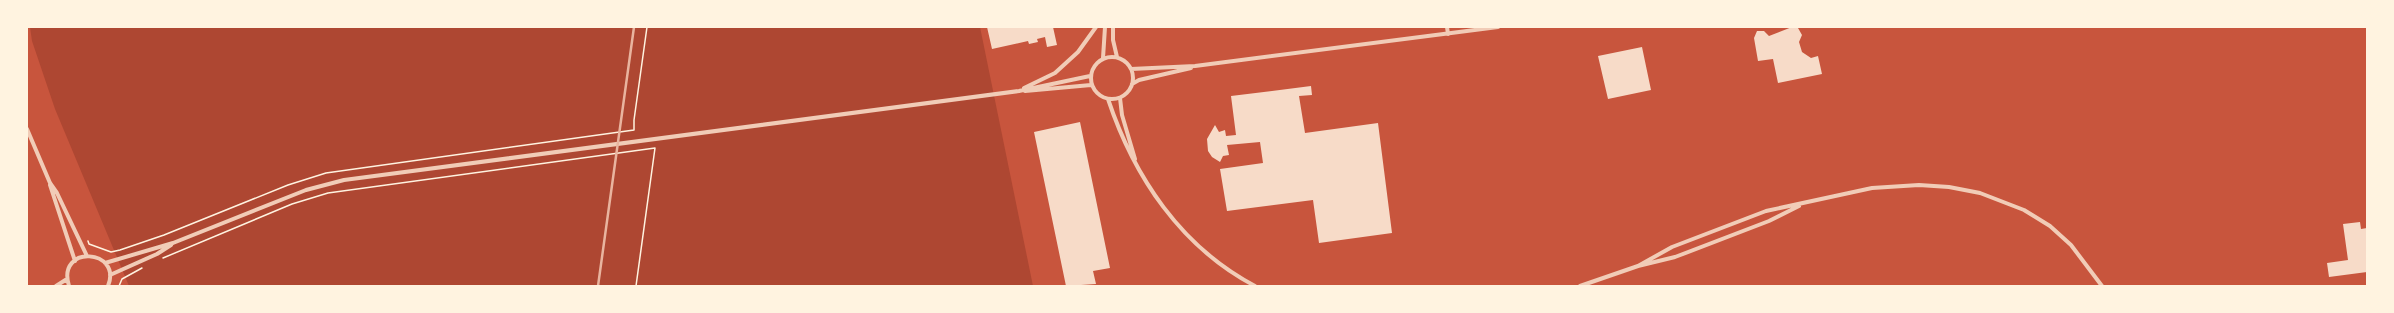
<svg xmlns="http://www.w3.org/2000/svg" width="2394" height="313" font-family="Jost,sans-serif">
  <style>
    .green { fill: #ae4732 }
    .building { fill: #f7dbc8 }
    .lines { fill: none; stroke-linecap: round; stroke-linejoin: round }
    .path { stroke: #fff3e0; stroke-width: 1.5 }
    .minor { stroke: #f1ccb7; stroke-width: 4 }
    .rail { stroke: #e9b49f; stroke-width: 2.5 }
  </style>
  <rect width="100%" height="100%" fill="#c8553d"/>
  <!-- green -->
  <path class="green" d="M30 27H980L1033 286H129L55 109 32 41Z"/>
  <!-- building -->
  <path class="building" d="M987 27H1053L1057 45 1047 47 1045 37 1037 39 1038 42 1029 44 1028 41 992 49Z
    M1792 27 1798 28 1802 35 1799 42 1802 52 1811 58 1818 56 1822 74 1778 83 1773 59 1758 61 1754 38 1757 31H1764L1769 36Z
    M1642 47 1651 90 1608 99 1598 56Z
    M1311 86 1312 95 1299 96 1305 133 1378 123 1392 233 1319 243 1313 200 1227 211 1220 169 1263 163 1260 142 1227 145 1229 155 1223 156 1220 162 1212 157 1208 151 1207 139 1215 125 1219 132 1225 130 1226 136 1236 135 1231 96Z
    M1080 122 1110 268 1093 271 1096 284 1066 286 1034 132Z
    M2360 222 2361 229 2367 228V272L2329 277 2327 263 2348 260 2343 224Z"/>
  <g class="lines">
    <!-- path -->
    <path class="path" d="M88 241 89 244 111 252 120 250 164 235 288 185 326 173 634 130V120L647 27
      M163 258 292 204 328 193 655 148 636 286
      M119 286 122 279 142 268"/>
    <!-- minor -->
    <path class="minor" d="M1113 27V40L1117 57
      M1447 27 1448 34
      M1091 78a21 21 0 1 1 42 0a21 21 0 1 1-42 0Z
      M1103 58 1105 27
      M1131 69 1195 66 1498 27
      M1132 84 1139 80 1191 68
      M1024 88 1055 73 1078 52 1096 27
      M1025 91 1091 85
      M1120 98 1122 115 1135 159
      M1108 99C1134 177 1181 247 1255 286
      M27 129 50 183 57 193 87 256
      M50 185 75 261
      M105 263 173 243 306 190 344 180 1019 91 1090 76
      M1638 266 1672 247 1766 211 1872 188 1919 185 1949 187 1980 193 2024 210 2050 226 2071 245 2102 286
      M110 275 157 254 171 245
      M56 286 67 279
      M69 286C56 244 123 249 108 286
      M1580 286 1638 266 1675 257 1769 221 1799 206"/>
    <!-- rail -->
    <path class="rail" d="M598 286 634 27"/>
  </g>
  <!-- border -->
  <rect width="2394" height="313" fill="none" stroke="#fff3e0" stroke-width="56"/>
</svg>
